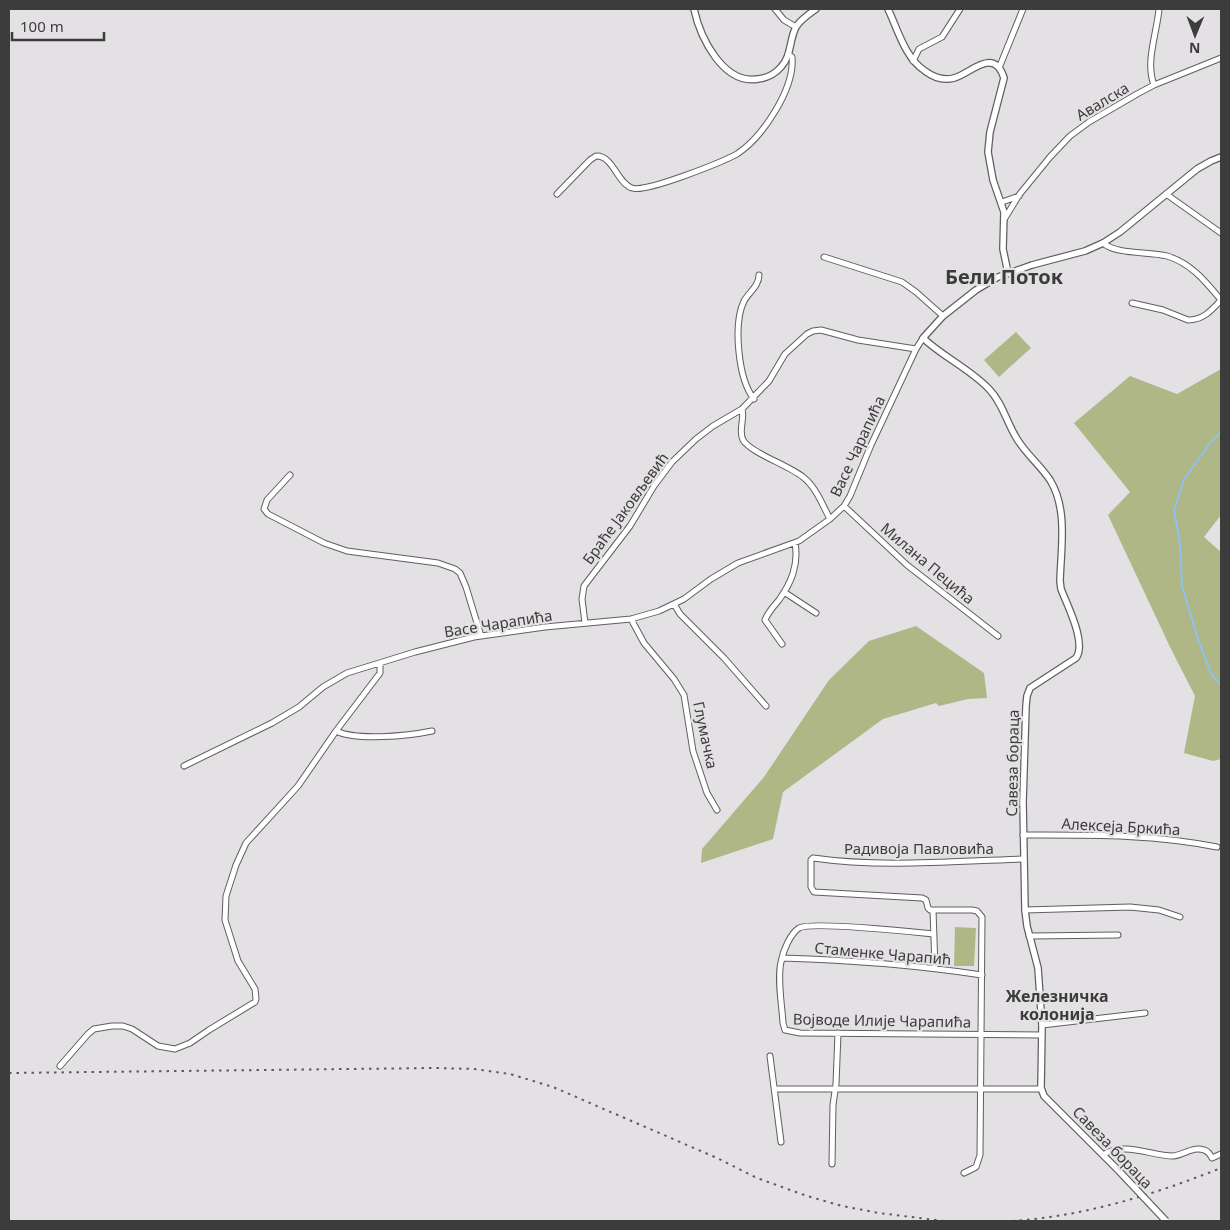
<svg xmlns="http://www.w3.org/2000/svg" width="1230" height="1230" font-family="'Noto Sans',sans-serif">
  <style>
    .green { fill: #b0b787 }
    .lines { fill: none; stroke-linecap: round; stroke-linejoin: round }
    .stream { stroke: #8ec3ed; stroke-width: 2 }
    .minor-casing { stroke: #605e61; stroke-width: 7 }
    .tertiary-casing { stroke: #605e61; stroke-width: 8 }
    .minor { stroke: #fff; stroke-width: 5 }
    .tertiary { stroke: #fff; stroke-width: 5.5 }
    .rail { stroke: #5c5b5c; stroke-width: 2; stroke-dasharray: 2.5 5; stroke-linecap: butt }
    .tertiary-bridge-casing { stroke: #605e61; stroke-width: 8; stroke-linecap: butt }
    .tertiary-bridge { stroke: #fff; stroke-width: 5.5 }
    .labels { text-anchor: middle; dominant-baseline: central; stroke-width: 4.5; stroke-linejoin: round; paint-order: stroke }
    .street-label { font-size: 15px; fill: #3d3c3d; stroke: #e4e1e4 }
    .neighbourhood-label { font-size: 16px; font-weight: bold; fill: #3d3c3d; stroke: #e4e1e4 }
    .district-label { font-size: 20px; font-weight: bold; fill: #3d3c3d; stroke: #e4e1e4 }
  </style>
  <rect width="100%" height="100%" fill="#e4e1e4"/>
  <!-- green -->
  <path class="green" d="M1016 332 1031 348 999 377 984 360Z
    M1221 369V515L1204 537 1221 552V759L1213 761 1184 753 1195 696 1171 649 1108 515 1130 492 1074 423 1130 376 1177 394Z
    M916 626 984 673 987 698 968 699 939 706 936 703 883 719 783 792 773 839 701 863 702 849 764 777 829 680 869 641Z
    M955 927 976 928 974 966H954Z"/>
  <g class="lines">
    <!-- stream -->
    <path class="stream" d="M1221 432 1211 442 1184 479 1174 511 1180 543 1182 586 1197 636 1211 674 1221 685"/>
    <!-- minor casing -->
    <g class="minor-casing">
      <path id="minor" d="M775 9 784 20 796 27
        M913 61 919 49 942 37 960 9
        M999 68 1023 9
        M1154 85C1145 62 1157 33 1159 9
        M557 194 590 160 596 156C613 155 617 183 632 188 646 193 722 162 737 154 763 137 795 88 792 57L788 54
        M1166 194 1221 233
        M1002 202 1019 196
        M1005 218 1019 195 1050 157 1070 136 1089 122 1137 94 1154 85 1221 58
        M1103 243C1117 255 1149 251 1167 256 1191 263 1206 282 1221 300
        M824 257 902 282 916 292 943 316
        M1132 303 1163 310 1188 320C1203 320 1211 311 1221 300
        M754 399C738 379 733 324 744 301 749 292 759 286 759 275
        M742 409C745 420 738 430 743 440 751 453 788 465 803 477 816 487 822 504 830 519
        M290 475 267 500 264 509 268 514 324 543 347 551 438 563 455 569 460 573 466 587 481 636
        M844 506 907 565 998 636
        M784 592 816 613
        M674 604 680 614 724 658 766 706
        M631 619 644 643 674 679 684 695 693 751 707 793 717 810
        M585 623 582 599 584 586 630 526 654 486 672 462 696 439 713 426 742 409 769 381 785 354 807 334 813 331 821 330 858 340 916 349
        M782 644 765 620C768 612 774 606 779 600 791 583 799 565 795 543
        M336 731C357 741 408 736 432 731
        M184 766 272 723 299 707 323 687 347 673 415 652 474 637 545 627 631 619 659 611 684 599 711 579 738 563 799 541 830 519 844 506 850 496 871 445 916 349 923 338
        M1023 835C1089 835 1153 834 1217 847
        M933 910 935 968
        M1025 910 1130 907 1159 910 1180 917
        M934 934C913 932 811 921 799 928 790 934 783 951 781 962 777 979 782 1005 783 1023L785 1030 800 1033 1042 1035
        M1029 936 1118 935
        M782 958C849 960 916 965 982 975
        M1042 1025 1145 1013
        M770 1056 781 1142
        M60 1066 88 1034 94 1029 112 1026H123L132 1029 158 1046 175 1049 190 1043 209 1030 255 1002 256 999 255 989 238 961 225 920 226 896 236 865 246 843 298 786 336 731 380 673V663
        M775 1089H1041
        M1103 1155C1123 1141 1152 1156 1173 1156 1184 1155 1193 1146 1204 1150 1208 1151 1210 1154 1212 1158L1221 1154
        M832 1164 833 1105 836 1084 838 1033
        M964 1173 976 1167 980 1155 982 917 977 911 972 910H930L928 908 926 900 922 898 814 892 811 887V860L813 858C883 868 955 861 1024 859"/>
    </g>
    <!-- tertiary casing -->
    <g class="tertiary-casing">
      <path id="tertiary" d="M694 9C700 37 723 85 758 79 767 78 775 74 781 67 792 55 789 40 796 27 800 20 809 14 816 9
        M888 9C898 30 905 58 925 71 933 77 943 81 954 78 970 74 994 46 1004 78L990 132 988 152 993 180 1004 212 1003 249 1008 273
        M1119 1171 1044 1096 1041 1088 1042 1025 1038 968 1027 926 1025 910 1023 802 1026 706 1027 696 1030 688 1076 658C1087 643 1067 605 1061 589L1060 581C1061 548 1068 509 1050 480 1040 465 1026 454 1017 439 1007 423 1002 402 989 389 970 369 943 357 923 338L943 316 976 290 998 277 1032 265 1085 251 1103 243 1120 232 1197 169 1211 161 1221 157"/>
    </g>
    <!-- minor -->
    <use href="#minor" class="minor"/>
    <!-- tertiary -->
    <use href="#tertiary" class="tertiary"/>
    <!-- rail -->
    <path class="rail" d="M9 1073 434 1068 474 1069 510 1074 553 1087 717 1158 757 1178 807 1196 842 1206 879 1213 944 1221
      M1012 1221C1085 1216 1153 1195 1221 1168"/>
    <!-- tertiary-bridge casing -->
    <g class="tertiary-bridge-casing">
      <path id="tertiary-bridge" d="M1119 1171 1166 1221"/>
    </g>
    <!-- tertiary-bridge -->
    <use href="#tertiary-bridge" class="tertiary-bridge"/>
  </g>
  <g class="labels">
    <!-- street labels -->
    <g class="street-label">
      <text transform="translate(1102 101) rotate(-31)">Авалска</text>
      <text transform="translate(857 446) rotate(-65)">Васе Чарапића</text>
      <text transform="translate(625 508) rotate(-54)">Браће Јаковљевић</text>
      <text transform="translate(928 563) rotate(40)">Милана Пецића</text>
      <text transform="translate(498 623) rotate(-9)">Васе Чарапића</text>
      <text transform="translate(706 735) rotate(78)">Глумачка</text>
      <text transform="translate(1012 763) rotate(-89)">Савеза бораца</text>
      <text transform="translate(1121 826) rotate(3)">Алексеја Бркића</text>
      <text x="919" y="848">Радивоја Павловића</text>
      <text transform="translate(883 953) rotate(5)">Стаменке Чарапић</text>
      <text transform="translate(882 1020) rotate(1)">Војводе Илије Чарапића</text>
      <text transform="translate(1113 1147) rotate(46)">Савеза бораца</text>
    </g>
    <!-- neighbourhood labels -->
    <g class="neighbourhood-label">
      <text x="1057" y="996">Железничка<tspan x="1057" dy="18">колонија</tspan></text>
    </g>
    <!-- district labels -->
    <g class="district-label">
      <text x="1004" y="276">Бели Поток</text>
    </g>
  </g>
  <!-- border -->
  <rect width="1230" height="1230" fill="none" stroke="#3d3c3d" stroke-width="20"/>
  <!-- north arrow -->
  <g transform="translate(1195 35) rotate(181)" stroke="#e4e1e4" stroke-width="4" paint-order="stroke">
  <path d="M0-4L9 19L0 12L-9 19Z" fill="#3d3c3d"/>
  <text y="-8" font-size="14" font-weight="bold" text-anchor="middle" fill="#3d3c3d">N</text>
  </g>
  <!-- scale -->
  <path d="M12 32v8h92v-8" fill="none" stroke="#3d3c3d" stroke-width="2.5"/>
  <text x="20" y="32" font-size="15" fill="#3d3c3d" stroke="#e4e1e4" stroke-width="4" paint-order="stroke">100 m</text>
</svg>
